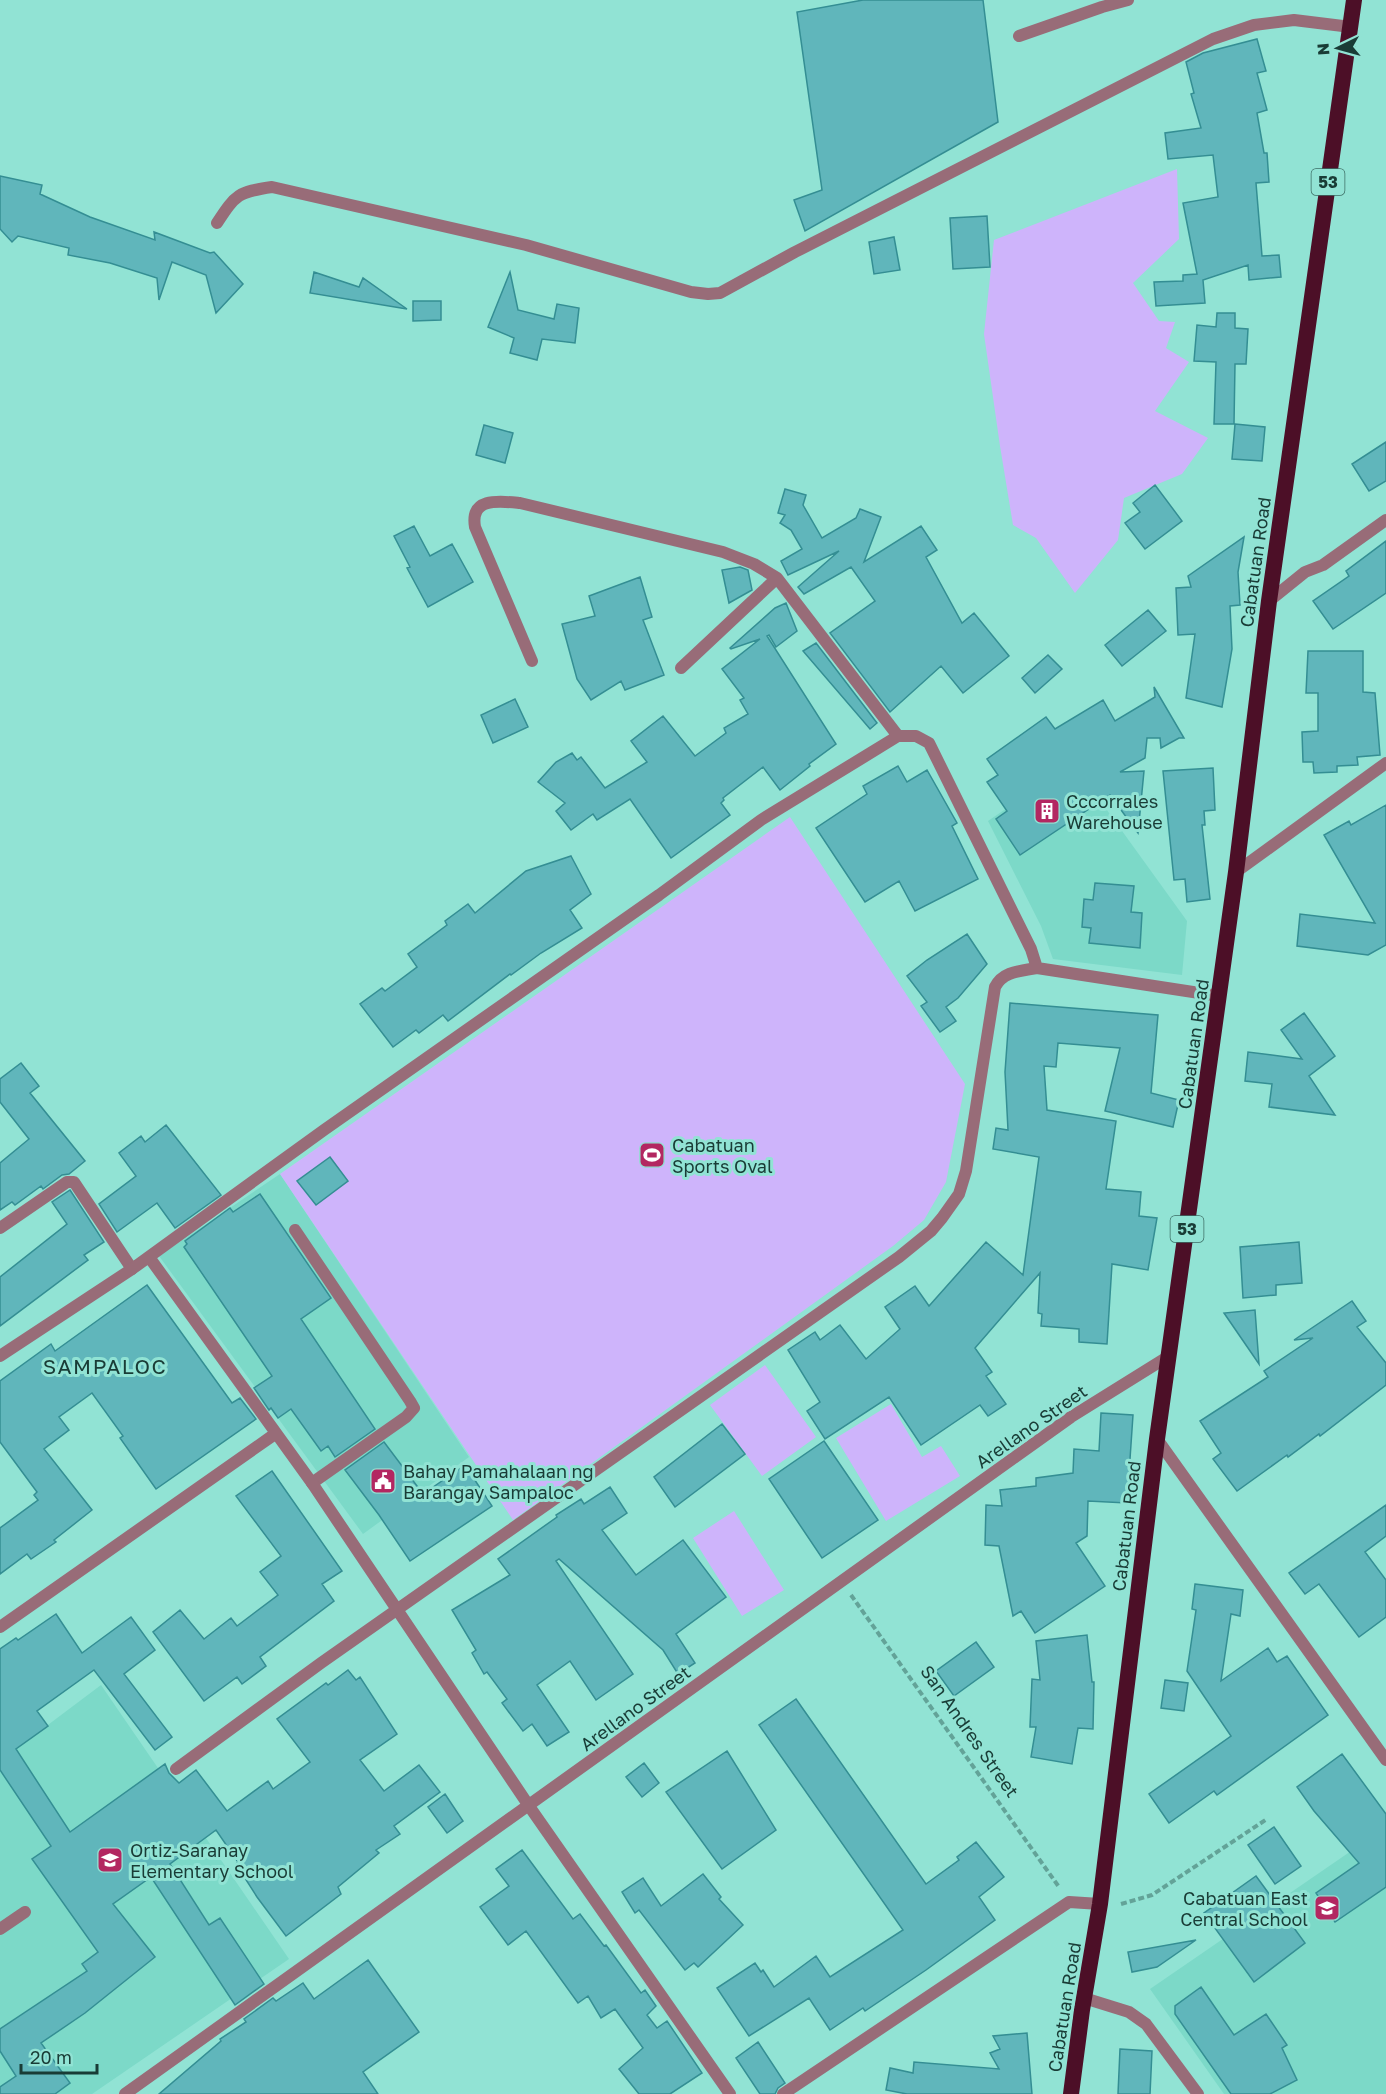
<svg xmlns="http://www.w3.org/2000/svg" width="1386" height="2094" font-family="'Golos Text',sans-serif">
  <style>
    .built { fill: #7cd9c8 }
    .green { fill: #ceb4fb }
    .building { fill: #60b6bb; stroke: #348e93; stroke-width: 1.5 }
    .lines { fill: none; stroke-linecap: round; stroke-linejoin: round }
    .path { stroke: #63a398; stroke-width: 4; stroke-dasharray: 6 3; stroke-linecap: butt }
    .service { stroke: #986c78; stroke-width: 12 }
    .minor { stroke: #986c78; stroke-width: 12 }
    .trunk { stroke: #4c0f27; stroke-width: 16 }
    .labels { text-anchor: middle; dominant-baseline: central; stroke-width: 6; stroke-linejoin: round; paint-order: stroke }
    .shield { fill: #91e3d4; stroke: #3d6e65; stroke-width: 1.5 }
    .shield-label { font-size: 16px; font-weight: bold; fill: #193c36 }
    .street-label { font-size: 18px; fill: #193c36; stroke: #91e3d4 }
    .poi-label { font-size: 18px; fill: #193c36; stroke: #91e3d4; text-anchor: start }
    .quarter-label { font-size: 21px; letter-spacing: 1.5px; fill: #193c36; stroke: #91e3d4 }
  </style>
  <rect width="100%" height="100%" fill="#91e3d4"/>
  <!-- built -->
  <path class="built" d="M1073 763 1187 921 1182 975 1053 959 1041 926 988 821Z
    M280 1174 469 1457 363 1534 159 1256Z
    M101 1685 289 1959 92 2094H0V1761Z
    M1386 1827V2094H1224L1150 1989Z"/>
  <!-- green -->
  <path class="green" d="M1177 169 1179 239 1133 283 1159 321 1175 322 1166 348 1189 362 1155 411 1208 438 1182 474 1124 498 1118 540 1075 593 1036 538 1013 525 1000 446 984 334 994 240Z
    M790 817 965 1084 946 1182 924 1220 893 1246 513 1520 280 1174Z
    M765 1365 816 1437 762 1476 710 1405Z
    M891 1404 922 1457 941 1446 960 1476 886 1521 836 1438Z
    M734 1511 784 1590 742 1616 693 1538Z"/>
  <!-- building -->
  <path class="building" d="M863 0H983L998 122 805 231 794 200 822 190 797 12Z
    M1257 39 1266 71 1257 73 1267 110 1257 113 1264 153H1267L1269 182 1256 183 1262 256 1279 255 1281 277 1249 280 1248 265 1203 280 1205 303 1156 306 1154 282 1183 281V275L1197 274 1183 203 1218 197 1213 155 1168 159 1165 133 1201 128 1191 94 1194 93 1186 62 1203 53Z
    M0 176 42 185 40 194 90 217 155 240 154 232 210 253 214 252 243 284 216 313 206 275 172 262 159 300 157 278 110 263 68 255 69 248 18 236 12 242 0 229Z
    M987 216 990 267 953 269 950 218Z
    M894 237 900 270 874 274 869 242Z
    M314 272 359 287 363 278 407 309 310 293Z
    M510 272 518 310 554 319 557 304 579 308 575 343 542 339 537 360 510 353 514 338 488 327Z
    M413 301H441V320L413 321Z
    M1217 313H1235V328L1248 329 1246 364H1235L1234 424H1214L1216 362 1194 361 1197 325 1216 327Z
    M1235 424 1265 427 1262 461 1232 459Z
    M484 425 513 433 505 463 476 455Z
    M1386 442V481L1369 491 1352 464Z
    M1155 485 1182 521 1145 549 1125 523 1140 512 1133 503Z
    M785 489 806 495 803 505 822 538 856 518 860 509 881 517 864 562 921 526 937 550 926 557 962 623 974 613 1009 656 963 693 941 666 890 712 830 633 875 601 851 567 804 594 798 587 839 551 788 575 781 561 802 549 791 530 780 523 785 515 778 513Z
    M414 526 430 556 452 544 473 582 428 607 407 568 410 567 394 536Z
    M1244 537 1238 572 1240 605 1230 606 1232 649 1222 707 1186 698 1195 634 1178 635 1176 588 1191 587 1188 576Z
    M1386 541V593L1333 629 1313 601 1349 576 1346 571Z
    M740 567 748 570 752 590 729 603 722 570Z
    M640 577 652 617 643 620 664 675 625 690 621 681 591 700 577 679 562 624 595 616 589 596Z
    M786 603 797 631 776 647 769 635 767 636 836 744 809 764 810 766 780 790 763 767 723 798 724 800 721 803 730 815 671 858 630 799 597 820 593 814 571 830 556 811 565 803 538 782 556 762 572 753 577 760 581 757 605 788 647 762 631 741 663 716 695 756 726 733 724 728 748 714 740 700 744 698 722 669 760 639 731 649 730 648 775 608Z
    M1148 610 1166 631 1122 666 1105 645Z
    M816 643 877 723 870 729 803 651Z
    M1308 651H1363V692L1375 693 1380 755 1357 757 1358 765 1337 766V772L1314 773 1313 762H1303L1302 732 1318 731V693H1306Z
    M1048 655 1062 669 1035 693 1022 678Z
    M1154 687 1184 738H1179L1161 748 1160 738H1147L1145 758 1120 772 1144 771 1138 833 1110 795 1020 855 996 819 1007 811 987 782 998 775 987 759 1046 717 1055 729 1103 700 1115 721 1155 697Z
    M515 699 528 727 493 743 481 715Z
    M898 766 907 782 927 770 957 823 952 826 978 879 915 911 899 881 865 902 816 828 867 794 863 786Z
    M1213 768 1215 810 1204 811 1205 825H1202L1210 899 1187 902 1185 879 1174 880 1163 771Z
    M1386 805V945L1368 955 1297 946 1300 914 1375 923 1324 835 1349 821 1351 825Z
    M571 856 591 894 570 910 582 928 541 953 511 975 510 974 448 1021 443 1015 419 1033 416 1030 393 1047 360 1004 382 988 385 991 417 967 408 954 447 925 445 921 468 904 475 913 526 871Z
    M1095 883 1134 886 1131 912 1142 913 1140 948 1089 943 1091 928 1082 927 1084 899 1093 900Z
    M967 934 987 964 958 998 946 1007 956 1021 940 1032 921 1006 927 1002 907 976 927 960Z
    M1010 1003 1158 1015 1151 1093 1179 1100 1173 1127 1105 1111 1120 1048 1058 1043 1056 1067 1044 1066 1047 1110 1116 1121 1106 1189 1141 1192 1139 1216 1157 1218 1148 1270 1112 1264 1107 1344 1079 1342V1329L1041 1326 1042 1314 1038 1313 1040 1273 975 1348 992 1372 986 1376 1006 1404 988 1416 980 1405 921 1445 889 1397 825 1439 807 1411 820 1402 788 1350 815 1332 820 1340 840 1325 866 1359 900 1329 885 1307 915 1286 929 1306 986 1242 1023 1275 1039 1157 993 1149 996 1128 1008 1130 1005 1072Z
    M1304 1013 1335 1056 1309 1076 1335 1115 1269 1107 1272 1084 1245 1081 1248 1052 1302 1059 1281 1030Z
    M21 1063 39 1086 30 1093 85 1161 69 1174 62 1175 43 1189 41 1186 15 1205 12 1202 0 1210V1163L29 1139 0 1102V1079Z
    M166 1125 221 1195 175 1228 157 1203 117 1232 99 1204 136 1176 119 1153 141 1136 145 1142Z
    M330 1157 348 1181 316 1205 297 1181Z
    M70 1190 104 1242 84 1255 88 1260 0 1326V1277L67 1224 52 1202Z
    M260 1194 331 1298 301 1319 375 1429 335 1457 328 1446 321 1451 291 1409 278 1418 271 1408 269 1410 254 1388 272 1376 184 1247 187 1244 185 1241 230 1208 233 1212Z
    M1299 1242 1302 1283 1276 1285V1295L1243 1298 1240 1247Z
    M147 1285 232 1403 240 1398 256 1419 156 1489 120 1438 123 1436 92 1393 59 1417 69 1430 44 1449 92 1510 54 1540 56 1542 31 1559 27 1554 0 1574V1528L38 1500 34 1495 37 1492 0 1442V1381L51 1344 55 1351Z
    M1352 1301 1366 1321 1357 1327 1386 1363V1385L1320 1436 1319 1434 1288 1457 1287 1455 1237 1491 1213 1459 1221 1453 1200 1421 1268 1377 1264 1371 1313 1338 1294 1340Z
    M1255 1310 1259 1364 1224 1313Z
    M1101 1413 1133 1415 1127 1503 1088 1501 1087 1536 1076 1543 1105 1586 1035 1633 1021 1611 1013 1616 999 1546 985 1545 986 1505 1002 1506 1000 1490 1036 1486V1478L1073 1473 1074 1449 1099 1451Z
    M722 1424 745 1454 675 1507 654 1477Z
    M824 1441 878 1520 822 1558 769 1479Z
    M384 1442 423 1494 465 1465 492 1506 410 1561 379 1515 345 1470Z
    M272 1471 342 1571 322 1584 334 1601 260 1657 266 1666 242 1684 237 1677 204 1701 153 1632 180 1610 204 1639 231 1618 237 1626 278 1595 260 1572 281 1556 236 1496Z
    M610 1487 627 1513 602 1530 636 1575 683 1540 726 1597 676 1634 695 1663 678 1674 663 1650 559 1559 556 1561 633 1674 596 1700 570 1661 537 1685 569 1732 547 1746 532 1724 523 1731 502 1703 507 1699 487 1672 484 1674 472 1653 476 1650 452 1610 510 1575 498 1559 557 1517 556 1515 581 1499 584 1504Z
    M1386 1505V1536L1365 1552 1386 1580V1617L1359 1637 1319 1584 1305 1594 1289 1573Z
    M1195 1584 1243 1590 1240 1616 1231 1614 1221 1681 1268 1648 1277 1662 1287 1656 1328 1715 1217 1795 1214 1791 1169 1823 1149 1794 1231 1736 1187 1671 1196 1610 1192 1609Z
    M56 1614 82 1653 131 1617 155 1650 124 1674 172 1737 155 1750 94 1670 37 1711 48 1726 16 1749 70 1832 165 1764 169 1773 179 1783 196 1770 227 1811 268 1781 273 1789 310 1762 277 1719 326 1683 328 1685 348 1670 356 1680 360 1677 397 1734 360 1760 384 1791 419 1765 440 1792 394 1826 400 1834 376 1850 379 1853 338 1887 341 1894 286 1936 257 1897 236 1864 238 1862 216 1830 170 1864 209 1925 220 1918 264 1984 235 2005 151 1877 113 1904 155 1957 85 2013 41 2043 70 2083 55 2094H0V2087L16 2076 0 2051V2029L87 1971 82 1964 98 1952 32 1859 51 1846 0 1770V1649L16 1638 18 1640Z
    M1087 1635 1092 1682H1094L1093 1729 1078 1728 1072 1764 1031 1757 1036 1727H1030L1032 1679 1040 1680 1036 1641Z
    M976 1642 994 1667 954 1696 936 1671Z
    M1165 1680 1188 1683 1184 1711 1161 1708Z
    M796 1699 926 1884 959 1860 957 1857 976 1842 1004 1877 979 1897 995 1920 926 1970 865 2011 863 2008 830 2030 809 1998 749 2036 717 1988 755 1963 761 1972 763 1970 774 1987 816 1956 830 1977 903 1930 759 1725Z
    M727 1751 776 1830 722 1869 666 1792Z
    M1342 1754 1386 1814V1887L1335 1922 1316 1893 1359 1863 1314 1811 1297 1787Z
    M644 1763 659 1783 642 1797 626 1777Z
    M445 1794 463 1821 447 1833 428 1807Z
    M1274 1827 1301 1866 1275 1884 1248 1845Z
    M522 1850 573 1919 580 1914 604 1946 606 1945 641 1993 645 1990 656 2006 647 2015 657 2028 667 2021 702 2073 670 2094H639L619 2069 643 2048 615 2009 601 2018 588 1996 578 2003 526 1931 508 1945 480 1907 509 1886 496 1869Z
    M703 1874 721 1897 719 1899 743 1925 698 1967 694 1963 685 1970 639 1910 635 1913 622 1892 643 1878 661 1906Z
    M1256 1876 1305 1943 1254 1982 1204 1913Z
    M1196 1940 1157 1967 1132 1972 1128 1952Z
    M368 1960 419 2032 363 2072 378 2094H159L221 2041 220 2039 246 2022 244 2019 273 1998 276 2001 303 1983 314 1999Z
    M1201 1987 1234 2035 1266 2014 1287 2045 1282 2048 1297 2080 1270 2094H1231L1175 2014V2006Z
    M1027 2033 1032 2094H907L886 2090 890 2068 913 2073 914 2062 999 2069 990 2053 1000 2049 993 2036Z
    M758 2042 785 2083 778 2088 775 2094H760L736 2058Z
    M1120 2049 1152 2051 1150 2094H1118Z"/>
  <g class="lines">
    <!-- path -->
    <path class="path" d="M851 1595 1059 1887
      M1121 1904 1152 1895 1267 1819"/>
    <!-- service -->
    <path class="service" d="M1019 36 1102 7 1128 0
      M217 223C236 194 238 192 272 187L526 245 691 292 708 294 720 293 795 252 1213 39 1254 25 1294 20 1351 27
      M1269 601 1305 572 1323 565 1386 520
      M0 1228 67 1182H74L132 1269
      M295 1230 410 1401 414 1408 406 1417 312 1483
      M0 1929 25 1912"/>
    <!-- minor -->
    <path class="minor" d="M532 661 475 527C470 497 499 501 520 503L723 552 754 564 777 578 898 736
      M681 668 777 578
      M1236 872 1386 763
      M149 1257 312 1483 529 1806 730 2094
      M0 1356 132 1269 324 1130 659 895 761 820 898 736H916L929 743 1031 949 1037 968
      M1157 1439 1386 1760
      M0 1627 275 1434
      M176 1769 321 1663 899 1257 931 1231 942 1218 959 1194 966 1171 995 987C1003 971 1021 971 1037 968L1219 996
      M1084 1998 1129 2012 1146 2024 1198 2094
      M125 2094 1071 1417 1169 1356
      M783 2094 1069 1902 1100 1904"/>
    <!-- trunk -->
    <path class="trunk" d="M1071 2094 1082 2010 1100 1904 1157 1439 1236 872 1269 601 1354 0"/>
  </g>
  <!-- icons -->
  <defs>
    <g id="building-square" transform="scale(1.35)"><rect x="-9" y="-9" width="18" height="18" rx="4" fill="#b32761" stroke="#91e3d4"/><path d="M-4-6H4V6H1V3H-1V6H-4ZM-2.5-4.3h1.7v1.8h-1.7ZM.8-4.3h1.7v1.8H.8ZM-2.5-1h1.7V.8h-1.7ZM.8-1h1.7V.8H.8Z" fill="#fff"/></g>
    <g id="stadium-square" transform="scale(1.35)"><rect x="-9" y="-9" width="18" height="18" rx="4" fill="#b32761" stroke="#91e3d4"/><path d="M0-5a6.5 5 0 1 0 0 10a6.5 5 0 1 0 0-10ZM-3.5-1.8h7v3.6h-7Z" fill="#fff"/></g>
    <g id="civic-square" transform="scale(1.35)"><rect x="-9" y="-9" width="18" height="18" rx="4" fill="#b32761" stroke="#91e3d4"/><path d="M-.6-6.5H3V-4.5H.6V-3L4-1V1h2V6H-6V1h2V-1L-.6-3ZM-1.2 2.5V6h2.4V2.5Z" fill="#fff"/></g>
    <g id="school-square" transform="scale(1.35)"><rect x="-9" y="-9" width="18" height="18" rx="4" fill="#b32761" stroke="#91e3d4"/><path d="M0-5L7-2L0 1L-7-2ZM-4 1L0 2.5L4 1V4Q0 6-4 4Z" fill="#fff"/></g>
  </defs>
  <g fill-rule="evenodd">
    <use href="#building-square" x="1047" y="811"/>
    <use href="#stadium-square" x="652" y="1155"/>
    <use href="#civic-square" x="383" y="1481"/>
    <use href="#school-square" x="110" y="1860"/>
    <use href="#school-square" x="1327" y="1908"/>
  </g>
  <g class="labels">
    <!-- shield labels -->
    <g class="shield">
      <rect x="1311.5" y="169" width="33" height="26" rx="4.5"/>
      <rect x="1170.5" y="1216" width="33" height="26" rx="4.5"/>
    </g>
    <g class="shield-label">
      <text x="1328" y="182">53</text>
      <text x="1187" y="1229">53</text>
    </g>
    <!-- street labels -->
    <g class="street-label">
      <text transform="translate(1255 562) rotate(-82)">Cabatuan Road</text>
      <text transform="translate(1193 1044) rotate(-82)">Cabatuan Road</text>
      <text transform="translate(1031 1426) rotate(-35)">Arellano Street</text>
      <text transform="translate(1126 1526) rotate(-83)">Cabatuan Road</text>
      <text transform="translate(635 1708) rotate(-36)">Arellano Street</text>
      <text transform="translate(970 1731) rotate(55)">San Andres Street</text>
      <text transform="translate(1064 2007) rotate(-81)">Cabatuan Road</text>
    </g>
    <!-- poi labels -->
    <g class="poi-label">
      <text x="1066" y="801">Cccorrales<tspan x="1066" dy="21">Warehouse</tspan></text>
      <text x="672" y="1145">Cabatuan<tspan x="672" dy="21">Sports Oval</tspan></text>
      <text x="403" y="1471">Bahay Pamahalaan ng<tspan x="403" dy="21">Barangay Sampaloc</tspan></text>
      <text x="130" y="1850">Ortiz-Saranay<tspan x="130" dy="21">Elementary School</tspan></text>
      <text x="1308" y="1898" text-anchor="end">Cabatuan East<tspan x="1308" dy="21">Central School</tspan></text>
    </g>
    <!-- quarter labels -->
    <g class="quarter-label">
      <text x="105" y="1366">SAMPALOC</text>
    </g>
  </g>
  <!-- north arrow -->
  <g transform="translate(1338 48) rotate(265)" stroke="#91e3d4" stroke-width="4.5" paint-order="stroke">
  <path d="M0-4.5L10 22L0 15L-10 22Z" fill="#193c36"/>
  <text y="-9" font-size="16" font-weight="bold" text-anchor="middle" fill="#193c36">N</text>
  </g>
  <!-- scale -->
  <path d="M21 2064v9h76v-9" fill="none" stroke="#193c36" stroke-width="3"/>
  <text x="30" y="2064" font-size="18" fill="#193c36" stroke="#91e3d4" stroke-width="4.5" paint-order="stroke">20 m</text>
</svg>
